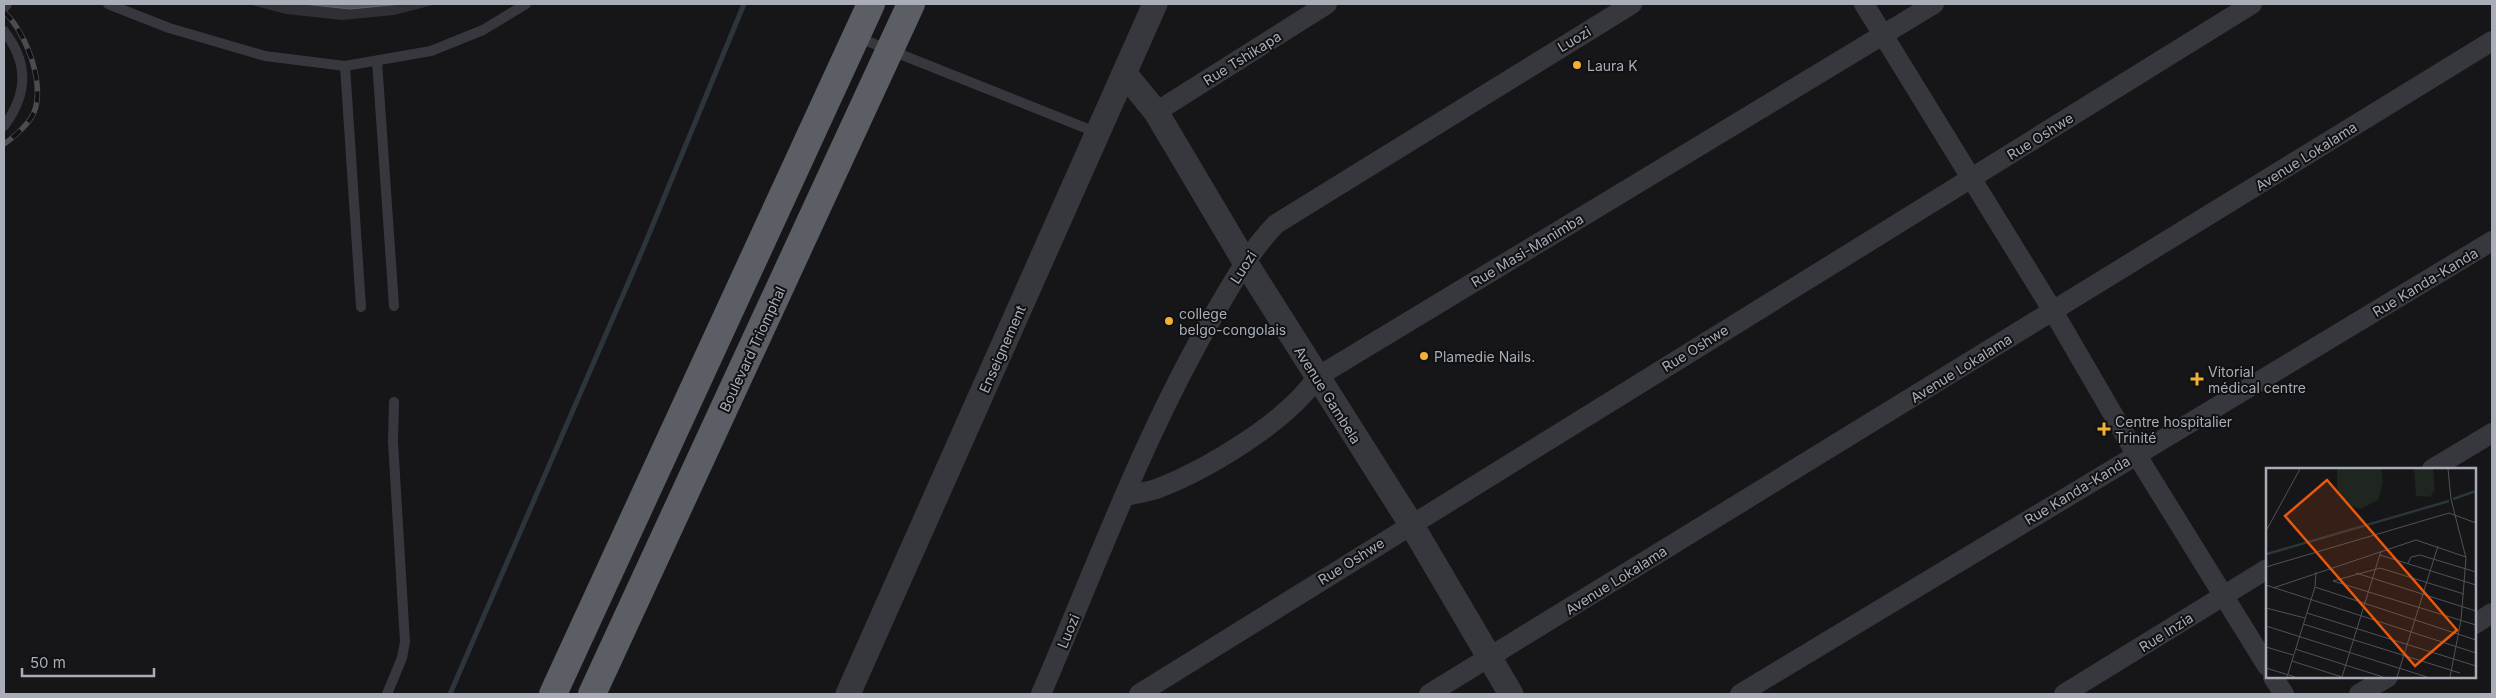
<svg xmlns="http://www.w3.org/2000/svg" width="2496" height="698" font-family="Inter,sans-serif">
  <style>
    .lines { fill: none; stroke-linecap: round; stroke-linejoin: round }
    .stream { stroke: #2c353c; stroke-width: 5 }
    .service { stroke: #37383d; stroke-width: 10 }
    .minor { stroke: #37383d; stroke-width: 20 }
    .tertiary { stroke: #37383d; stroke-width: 25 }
    .trunk { stroke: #5b5e65; stroke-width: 28 }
    .rail-casing { stroke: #4a4c52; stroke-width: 5.5 }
    .rail { stroke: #111113; stroke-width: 4; stroke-dasharray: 11; stroke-linecap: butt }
    .shaded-wall { fill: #2f3033 }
    .building { fill: #525359; stroke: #5f6168 }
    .poi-dot { fill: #f2b134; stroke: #111113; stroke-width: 2 }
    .labels { text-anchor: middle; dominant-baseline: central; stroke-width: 4; stroke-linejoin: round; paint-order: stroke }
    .street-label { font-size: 14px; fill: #a8adb8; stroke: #111113 }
    .poi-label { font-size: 14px; fill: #a8adb8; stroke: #111113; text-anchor: start }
    .inset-river { fill: none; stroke: #2c353c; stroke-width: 2.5 }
    .inset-road { fill: none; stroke: #505258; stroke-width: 1 }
    .view { fill: #e8590c; fill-opacity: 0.15; stroke: #e8590c; stroke-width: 2.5 }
    .inset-edge { fill: none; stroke: #a8adb8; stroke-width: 2.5 }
  </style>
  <rect width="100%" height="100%" fill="#161618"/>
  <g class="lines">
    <!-- stream -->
    <path class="stream" d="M450 694 642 251 744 4"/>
    <!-- service -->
    <path class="service" d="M108 4 169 28 265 56 345 66 431 51 483 30 526 4
      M4 8 7 4
      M4 31C29 63 28 94 4 126
      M857 37 1098 133
      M377 61 394 306
      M345 66 361 307
      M387 694 402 658 405 642 393 442 394 402"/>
    <!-- minor -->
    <path class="minor" d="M1864 4 2053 311 2136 454 2267 666
      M1156 112 1327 4
      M2432 469 2492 433
      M1126 496C1137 493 1149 492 1159 488 1208 469 1288 421 1317 377L1934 4
      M2475 624 2492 613
      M2273 677 2284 694
      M1041 694C1095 569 1144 435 1212 318 1231 285 1249 252 1276 224L1632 4
      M1139 694 2252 4
      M1429 694 2492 41
      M1740 694 2492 241
      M2064 694 2267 569
      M2359 694 2388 677"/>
    <!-- tertiary -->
    <path class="tertiary" d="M1125 74 1156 112 1245 262 1411 524 1511 694
      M848 694 1155 4"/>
    <!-- trunk -->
    <path class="trunk" d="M553 694 871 4
      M592 694 911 4"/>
    <!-- rail casing -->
    <g class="rail-casing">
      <path id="rail" d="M4 12C26 31 49 91 31 118 25 127 13 138 4 144"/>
    </g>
    <!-- rail -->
    <use href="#rail" class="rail"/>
  </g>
  <!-- shaded-wall -->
  <path class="shaded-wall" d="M248 4H437L394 15 342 20 286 14Z"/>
  <!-- building -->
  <path class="building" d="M304 4H402L350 9Z"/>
  <!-- markers -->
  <g class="poi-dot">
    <circle cx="1577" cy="65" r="5"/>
    <circle cx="1169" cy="321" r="5"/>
    <circle cx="1424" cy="356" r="5"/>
    <path d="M2194.5 371.5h5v5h5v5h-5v5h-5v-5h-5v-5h5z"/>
    <path d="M2101.5 421.5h5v5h5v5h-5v5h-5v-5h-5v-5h5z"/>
  </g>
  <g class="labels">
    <!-- street labels -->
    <g class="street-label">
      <text transform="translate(1574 39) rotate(-31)">Luozi</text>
      <text transform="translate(1242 58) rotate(-32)">Rue Tshikapa</text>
      <text transform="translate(2040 136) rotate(-32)">Rue Oshwe</text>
      <text transform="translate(2306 156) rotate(-32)">Avenue Lokalama</text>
      <text transform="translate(1527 250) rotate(-31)">Rue Masi-Manimba</text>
      <text transform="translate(1243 267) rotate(-57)">Luozi</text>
      <text transform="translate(2425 282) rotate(-31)">Rue Kanda-Kanda</text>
      <text transform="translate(1695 348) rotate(-32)">Rue Oshwe</text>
      <text transform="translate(752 349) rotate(-65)">Boulevard Triomphal</text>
      <text transform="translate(1002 349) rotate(-66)">Enseignement</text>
      <text transform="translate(1961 368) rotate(-32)">Avenue Lokalama</text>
      <text transform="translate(1328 395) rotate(58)">Avenue Gambela</text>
      <text transform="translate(2077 490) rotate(-31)">Rue Kanda-Kanda</text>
      <text transform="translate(1351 561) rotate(-32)">Rue Oshwe</text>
      <text transform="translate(1616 580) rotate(-32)">Avenue Lokalama</text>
      <text transform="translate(1068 631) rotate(-67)">Luozi</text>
      <text transform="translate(2166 632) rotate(-32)">Rue Inzia</text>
    </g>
    <!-- poi labels -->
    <g class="poi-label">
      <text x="1587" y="65">Laura K</text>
      <text x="1179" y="313">college<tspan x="1179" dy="16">belgo-congolais</tspan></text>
      <text x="1434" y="356">Plamedie Nails.</text>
      <text x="2208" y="371">Vitorial<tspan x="2208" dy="16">médical centre</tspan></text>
      <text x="2115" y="421">Centre hospitalier<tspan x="2115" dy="16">Trinité</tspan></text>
    </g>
  </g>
  <!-- overview -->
  <g transform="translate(2266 468)">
    <rect width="210" height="210" fill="#161618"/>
    <path d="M71 1H116L117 15 112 32 95 41 80 36 71 20ZM148 1H167L169 22 164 29 150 28Z" fill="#1e261f"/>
    <path class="inset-river" d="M187 31 210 23M1 86 183 33"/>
    <path class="inset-road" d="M182 1 185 31 200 90 195 152 184 209M0 63 34 1M114 87 210 117M142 95 145 89 154 87 210 104M0 99 183 45 210 55M90 105 210 143M67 113 210 157M67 113 114 100 198 126M0 117 210 185M49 119 210 172M7 120 150 72 200 89M0 140 39 150M41 145 210 198M37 156 194 205M0 158 161 209M0 179 27 187M29 181 117 209M26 193 76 209M0 200 29 209M21 209 49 119 50 104M76 209 115 83M131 209 172 78"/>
    <path class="view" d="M61 12 191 162 149 198 19 48Z"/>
    <rect width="210" height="210" class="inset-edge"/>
  </g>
  <!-- border -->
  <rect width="2496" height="698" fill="none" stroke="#a8adb8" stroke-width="10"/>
  <!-- scale -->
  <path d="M22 668v8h132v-8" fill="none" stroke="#a8adb8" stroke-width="2.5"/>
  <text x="30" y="668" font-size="15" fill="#a8adb8" stroke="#111113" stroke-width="4" paint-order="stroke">50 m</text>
</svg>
